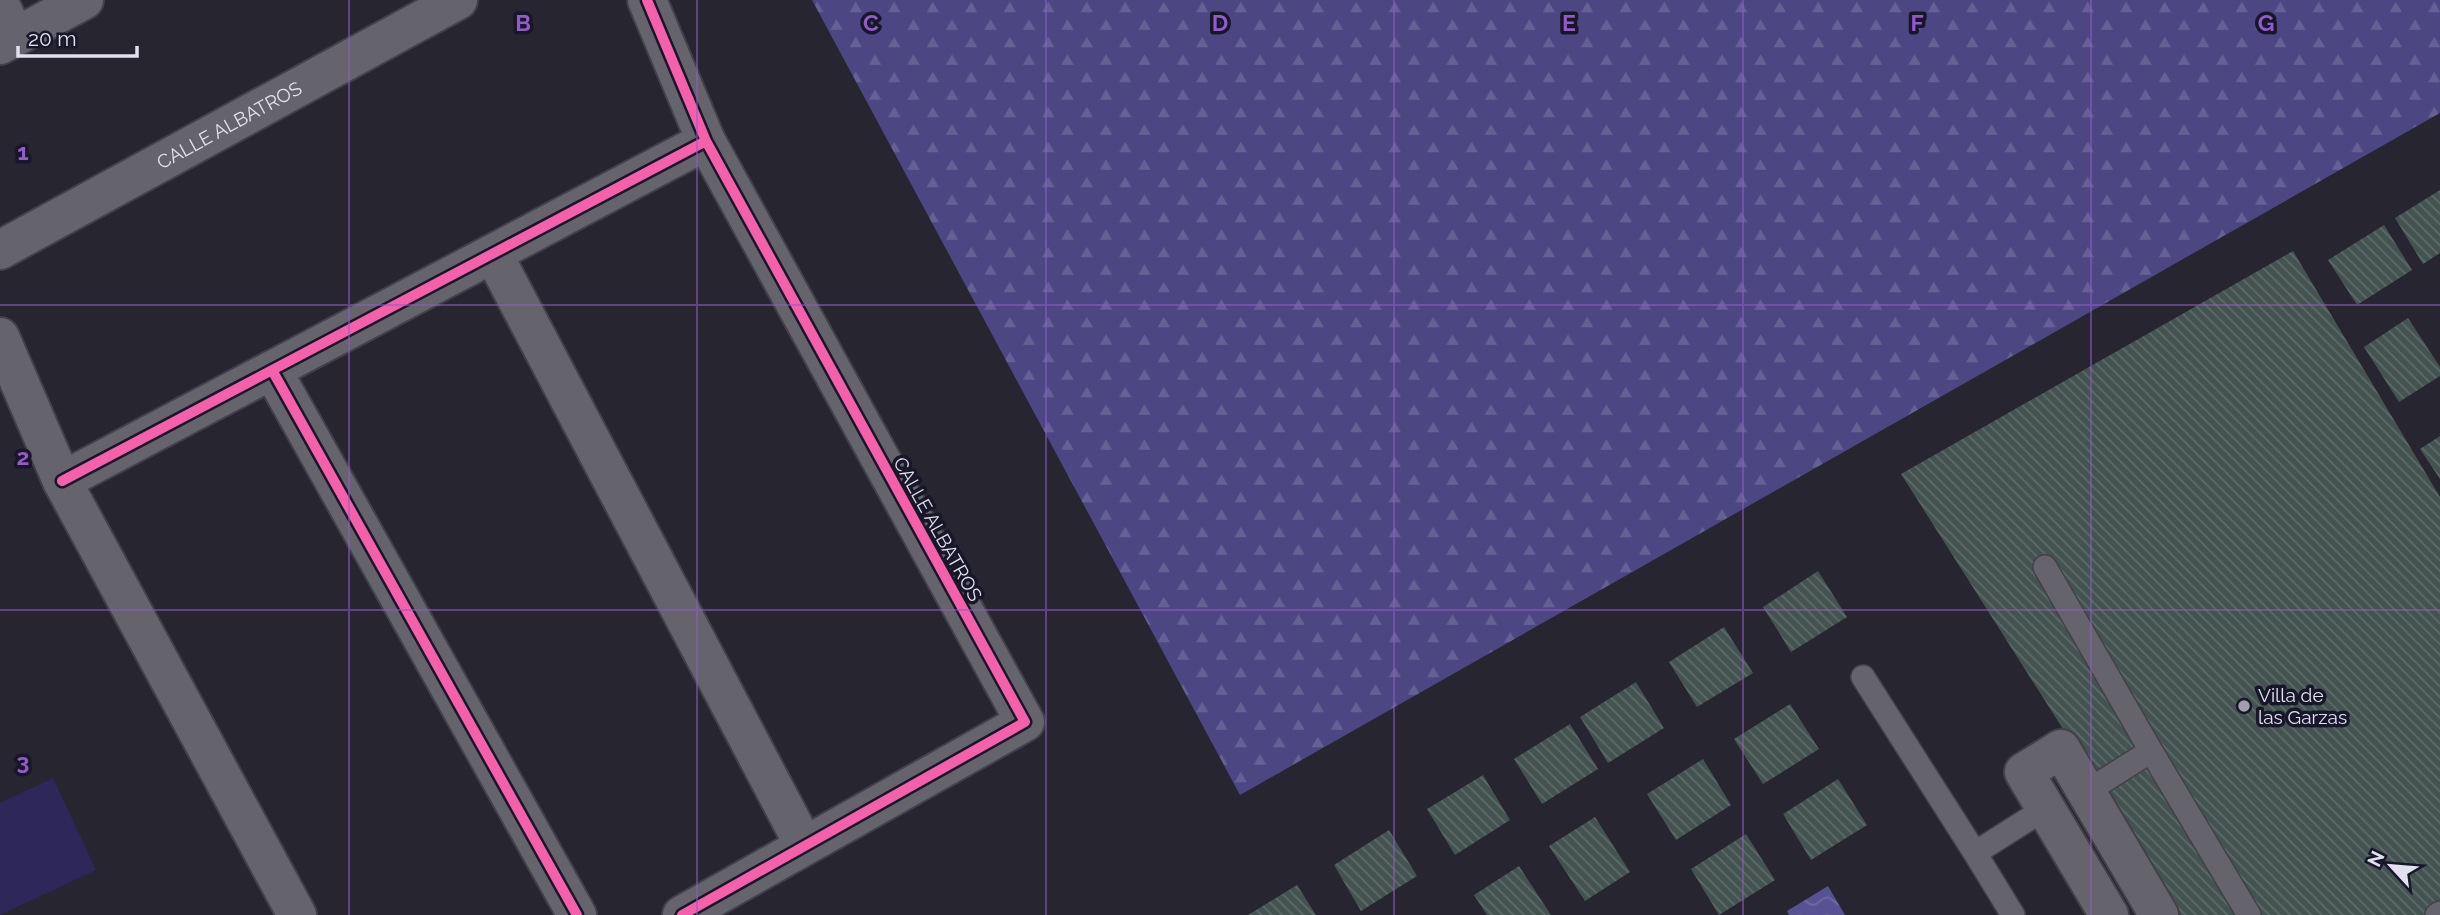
<svg xmlns="http://www.w3.org/2000/svg" width="2440" height="915" font-family="Raleway,sans-serif">
  <style>
    .grass { fill: #2e275a }
    .forest { fill: url(#forest-firs) }
    .water { fill: url(#water-waves) }
    .building { fill: url(#building-back-hatch) }
    .lines { fill: none; stroke-linecap: round; stroke-linejoin: round }
    .lane-casing { stroke: #42414a; stroke-width: 26 }
    .street-casing { stroke: #42414a; stroke-width: 42 }
    .secondary-casing { stroke: #42414a; stroke-width: 42 }
    .lane { stroke: #65646d; stroke-width: 23 }
    .street { stroke: #65646d; stroke-width: 38 }
    .secondary { stroke: #65646d; stroke-width: 38 }
    .cycleway-casing { stroke: #18172a; stroke-width: 15 }
    .cycleway { stroke: #f560ab; stroke-width: 10 }
    .grid { fill: none; stroke: #9459cb; stroke-width: 2; stroke-opacity: 0.55 }
    .poi-dot { fill: #a09fac; stroke: #18172a; stroke-width: 2.5 }
    .labels { text-anchor: middle; dominant-baseline: central; stroke-width: 7; stroke-linejoin: round; paint-order: stroke }
    .street-label { font-size: 19px; fill: #e1e1ef; stroke: #18172a }
    .poi-label { font-size: 19px; fill: #e1e1ef; stroke: #18172a; text-anchor: start }
    .grid-label { font-size: 23px; text-anchor: middle; font-weight: bold; fill: #9459cb; stroke: #18172a; stroke-width: 7; stroke-linejoin: round; paint-order: stroke }
  </style>
  <defs>
    <pattern id="forest-firs" width="22" height="20" patternUnits="userSpaceOnUse" patternTransform="scale(1.75)"><rect width="22" height="20" fill="#4c4783"/><path d="M5 1l3.5 6h-7zM16 11l3.5 6h-7z" fill="#666195"/></pattern>
    <pattern id="water-waves" width="16" height="10" patternUnits="userSpaceOnUse" patternTransform="scale(1.75)"><rect width="16" height="10" fill="#575292"/><path d="M0 5q4-4 8 0t8 0" fill="none" stroke="#6f6ba2"/></pattern>
    <pattern id="building-back-hatch" width="6" height="6" patternUnits="userSpaceOnUse" patternTransform="scale(1.75)"><rect width="6" height="6" fill="#435350"/><path d="M-1 5l2 2M0 0l6 6M5-1l2 2" fill="none" stroke="#5e6b6a"/></pattern>
  </defs>
  <rect width="100%" height="100%" fill="#262530"/>
  <!-- grass -->
  <path class="grass" d="M53 778 96 870 0 915V803Z"/>
  <!-- forest -->
  <path class="forest" d="M812 0H2440V113L1240 795Z"/>
  <!-- water -->
  <path class="water" d="M1828 886 1845 915H1789L1787 911Z"/>
  <!-- building -->
  <path class="building" d="M2440 190V253L2423 264 2395 218Z
    M2384 225 2412 270 2357 305 2328 260Z
    M2293 251 2440 497V915H2181L1901 474Z
    M2408 318 2440 367V376L2399 402 2364 347Z
    M2440 436V479L2420 449Z
    M1818 571 1847 617 1791 652 1763 607Z
    M1724 627 1753 673 1697 707 1669 662Z
    M1636 682 1664 728 1608 763 1580 717Z
    M1790 704 1819 749 1763 784 1734 739Z
    M1570 724 1598 769 1542 804 1514 759Z
    M1703 759 1731 805 1676 840 1647 794Z
    M1483 775 1510 820 1455 855 1427 809Z
    M1838 779 1867 825 1811 860 1783 814Z
    M1595 817 1630 872 1585 901 1549 846Z
    M1389 830 1417 876 1361 911 1334 865Z
    M1746 834 1775 880 1719 915 1691 869Z
    M1519 866 1551 915H1487L1474 895Z
    M1297 885 1316 915H1248Z"/>
  <g class="lines">
    <!-- lane casing -->
    <g class="lane-casing">
      <path id="lane" d="M2045 567 2151 751
        M1863 677 1975 853
        M2086 792 2151 751 2249 915
        M2013 915 1975 853 2046 808
        M2437 915 2440 913"/>
    </g>
    <!-- street casing -->
    <g class="street-casing">
      <g id="street">
        <path d="M647 0 706 141 1025 722 682 915"/>
        <path d="M0 4 15 37"/>
        <path id="s1" d="M0 250 458 0"/>
        <path d="M493 254 804 845"/>
        <path d="M0 337 62 481 297 915"/>
        <path d="M272 370 577 915"/>
        <path d="M62 481 706 141"/>
        <path d="M2109 915 2024 772 2061 749 2159 915"/>
      </g>
    </g>
    <!-- secondary casing -->
    <g class="secondary-casing">
      <path id="secondary" d="M0 45 84 0"/>
    </g>
    <!-- lane -->
    <use href="#lane" class="lane"/>
    <!-- street -->
    <use href="#street" class="street"/>
    <!-- secondary -->
    <use href="#secondary" class="secondary"/>
    <!-- cycleway casing -->
    <g class="cycleway-casing">
      <path id="cycleway" d="M647 0 706 141 1025 722 682 915
        M272 370 577 915
        M62 481 706 141"/>
    </g>
    <!-- cycleway -->
    <use href="#cycleway" class="cycleway"/>
  </g>
  <!-- grid -->
  <path class="grid" d="M349 0V915M697 0V915M1046 0V915M1394 0V915M1743 0V915M2091 0V915M0 305H2440M0 610H2440"/>
  <!-- markers -->
  <circle class="poi-dot" cx="2244" cy="706" r="7"/>
  <g class="labels">
    <!-- street labels -->
    <g class="street-label">
      <text stroke="none"><textPath href="#s1" startOffset="261">CALLE ALBATROS</textPath></text>
      <text transform="translate(938 529) rotate(61)">CALLE ALBATROS</text>
    </g>
    <!-- poi labels -->
    <g class="poi-label">
      <text x="2258" y="695">Villa de<tspan x="2258" dy="22">las Garzas</tspan></text>
    </g>
  </g>
  <g class="grid-label">
    <text x="523" y="31">B</text>
    <text x="871" y="31">C</text>
    <text x="1220" y="31">D</text>
    <text x="1569" y="31">E</text>
    <text x="1917" y="31">F</text>
    <text x="2266" y="31">G</text>
    <text x="23" y="160">1</text>
    <text x="23" y="465">2</text>
    <text x="23" y="770">3</text>
  </g>
  <!-- north arrow -->
  <g transform="translate(2391 866) rotate(296)" stroke="#18172a" stroke-width="5" paint-order="stroke">
  <path d="M0-5L12 26L0 18L-12 26Z" fill="#e1e1ef"/>
  <text y="-10" font-size="19" font-weight="bold" text-anchor="middle" fill="#e1e1ef">N</text>
  </g>
  <!-- scale -->
  <path d="M18 46v10h119v-10" fill="none" stroke="#e1e1ef" stroke-width="3.5"/>
  <text x="28" y="46" font-size="21" fill="#e1e1ef" stroke="#18172a" stroke-width="5" paint-order="stroke">20 m</text>
</svg>
